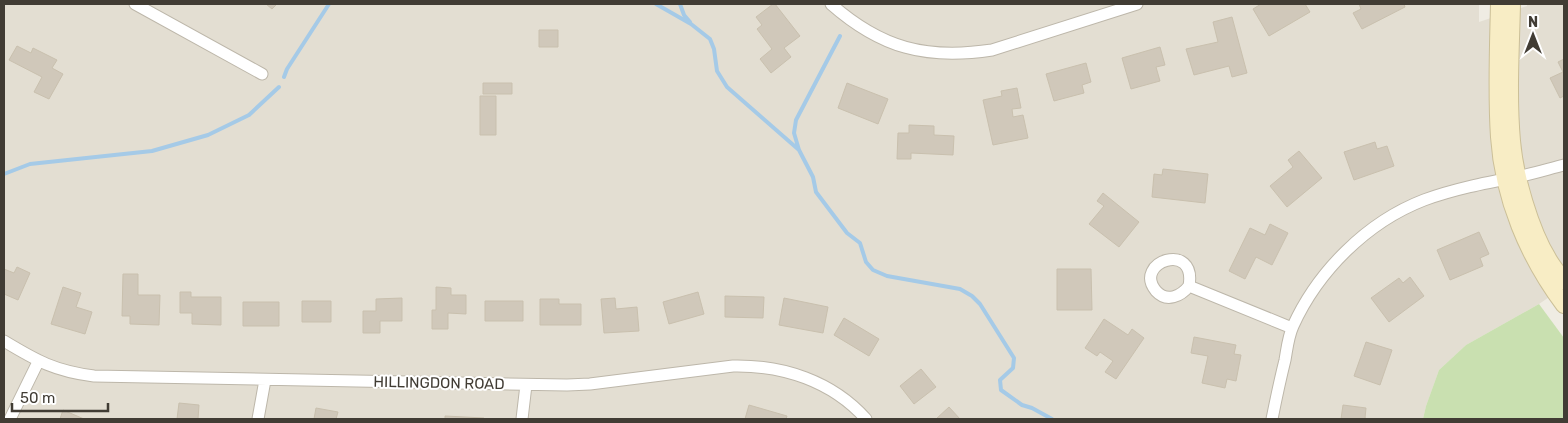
<svg xmlns="http://www.w3.org/2000/svg" width="1568" height="423" font-family="Rubik,sans-serif">
  <style>
    .residential { fill: #e3ded2 }
    .green { fill: #c9e0b0 }
    .lines { fill: none; stroke-linecap: round; stroke-linejoin: round }
    .stream { stroke: #a5cae7; stroke-width: 4 }
    .building { fill: #d0c8ba; stroke: #c9c0ae }
    .minor-casing { stroke: #bdb7aa; stroke-width: 13 }
    .secondary-casing { stroke: #cbbf97; stroke-width: 18 }
    .minor { stroke: #fff; stroke-width: 11 }
    .secondary { stroke: #f8edc5; stroke-width: 16 }
    .labels { text-anchor: middle; dominant-baseline: central; stroke-width: 4; stroke-linejoin: round; paint-order: stroke }
    .street-label { font-size: 15px; fill: #413c34; stroke: #fff }
  </style>
  <rect width="100%" height="100%" fill="#efece3"/>
  <!-- residential -->
  <path class="residential" d="M4 4H1479V22L1527 6V4H1564V287L1539 304 1466 345 1439 370 1426 406 1423 419H4Z"/>
  <!-- green -->
  <path class="green" d="M1539 304 1564 338V419H1423L1426 406 1439 370 1466 345Z"/>
  <g class="lines">
    <!-- stream -->
    <path class="stream" d="M656 4 691 24 710 39 714 49 717 71 727 87 799 150
      M680 4 684 15 690 22
      M840 36 796 120 794 133 799 150 813 177 816 192 847 233 860 243 866 262 873 270 887 276 960 289 972 296 980 304 1014 358 1013 368 1000 380 1001 390 1022 405 1032 408 1052 419
      M284 77 287 69 329 4
      M4 174 30 164 152 151 208 135 249 115 279 87"/>
  </g>
  <!-- building -->
  <path class="building" d="M266 4H277L272 9Z
    M773 4H775L800 36 784 48 791 57 771 73 760 59 772 49 757 29 762 25 756 17Z
    M1261 4H1305L1310 12 1269 36 1253 9Z
    M1359 4H1404L1405 7 1362 29 1353 13 1361 9Z
    M1232 17 1247 73 1232 77 1229 66 1194 75 1186 49 1218 42 1213 22Z
    M539 30H558V47H539Z
    M17 46 31 53 33 48 57 60 52 68 63 74 49 99 34 92 42 77 9 60Z
    M1160 47 1165 65 1156 67 1160 81 1131 89 1122 58Z
    M1564 59V96L1560 98 1550 78 1563 72 1558 62Z
    M1086 63 1091 82 1082 85 1084 93 1054 101 1046 74Z
    M483 83H512V94H483Z
    M847 83 888 99 878 124 838 108Z
    M1017 88 1021 108 1012 109 1013 117 1023 115 1028 138 993 145 983 100 1002 96 1001 91Z
    M480 96H496V135H480Z
    M909 125 934 126V135L954 136 953 155 911 153V159H897L898 133H909Z
    M1375 142 1377 149 1387 146 1394 166 1354 180 1344 152Z
    M1299 151 1322 178 1287 207 1270 186 1293 167 1288 160Z
    M1163 169 1208 174 1205 203 1152 197 1154 174 1162 175Z
    M1103 193 1139 222 1119 247 1089 224 1104 206 1097 201Z
    M1270 224 1288 233 1272 265 1256 257 1245 279 1229 271 1250 228 1265 235Z
    M1479 232 1489 254 1480 258 1483 266 1450 280 1437 250Z
    M17 267 30 273 18 300 4 294V269L14 273Z
    M1057 269H1091L1092 310H1057Z
    M123 274H138V295H160L159 325 130 324V316H122Z
    M1410 277 1424 296 1389 322 1371 298 1399 278 1403 283Z
    M63 287 81 293 76 307 92 312 85 334 51 324Z
    M436 287 451 288V295H466V314L448 313V329H432V310H436Z
    M180 292H191V297H221V325L192 324V313H180Z
    M698 292 704 314 669 324 663 302Z
    M725 296 764 297 763 318 725 317Z
    M402 298V321H380V333H363V311H376V299Z
    M615 298 616 309 637 307 639 331 604 333 601 299Z
    M784 298 828 307 823 333 779 325Z
    M540 299H559V304H581V325H540Z
    M302 301H331V322H302Z
    M485 301H523V321H485Z
    M243 302H279V326H243Z
    M844 318 879 339 869 356 834 335Z
    M1104 319 1128 335 1132 329 1144 338 1116 379 1105 372 1113 361 1100 352 1097 356 1085 348Z
    M1194 337 1236 345 1234 354 1241 355 1236 381 1227 379 1225 388 1202 383 1208 356 1191 353Z
    M1366 342 1392 350 1380 385 1354 376Z
    M921 369 936 387 914 404 900 386Z
    M179 403 199 405 198 419H177Z
    M749 405 787 416 786 419H745Z
    M1343 405 1366 408 1365 418 1368 419H1341Z
    M949 407 960 419H936Z
    M316 408 338 412 336 419H314Z
    M63 410 84 419H60Z
    M445 416 484 418V419H445Z"/>
  <g class="lines">
    <!-- minor casing -->
    <g class="minor-casing">
      <path id="minor" d="M135 4 262 74
        M831 4C881 48 926 60 992 50L1137 4
        M1189 286C1181 296 1167 303 1156 291 1132 262 1197 240 1189 286L1292 328
        M4 341C37 361 55 371 94 376L567 385 590 384 733 366C783 365 832 381 866 419
        M10 419 38 362
        M258 419 265 380
        M522 419 526 385
        M1272 419C1276 399 1280 380 1285 360 1287 349 1288 337 1293 326 1318 271 1367 222 1424 200 1454 189 1485 183 1516 177 1532 174 1548 169 1564 165"/>
    </g>
    <!-- secondary casing -->
    <g class="secondary-casing">
      <path id="secondary" d="M1499 4C1498 48 1496 93 1499 137 1503 198 1528 257 1564 305
        M1512 4C1511 49 1508 95 1512 141 1515 176 1530 229 1549 260 1553 267 1559 274 1564 281"/>
    </g>
    <!-- minor -->
    <use href="#minor" class="minor"/>
    <!-- secondary -->
    <use href="#secondary" class="secondary"/>
  </g>
  <g class="labels">
    <!-- street labels -->
    <g class="street-label">
      <text transform="translate(439 383) rotate(1)">HILLINGDON ROAD</text>
    </g>
  </g>
  <!-- border -->
  <rect width="1568" height="423" fill="none" stroke="#413c34" stroke-width="10"/>
  <!-- north arrow -->
  <g transform="translate(1533 35)" stroke="#ffffff" stroke-width="4" paint-order="stroke">
  <path d="M0-4L9 19L0 12L-9 19Z" fill="#413c34"/>
  <text y="-8" font-size="14" font-weight="bold" text-anchor="middle" fill="#413c34">N</text>
  </g>
  <!-- scale -->
  <path d="M12 403v8h96v-8" fill="none" stroke="#413c34" stroke-width="2.5"/>
  <text x="20" y="403" font-size="15" fill="#413c34" stroke="#ffffff" stroke-width="4" paint-order="stroke">50 m</text>
</svg>
